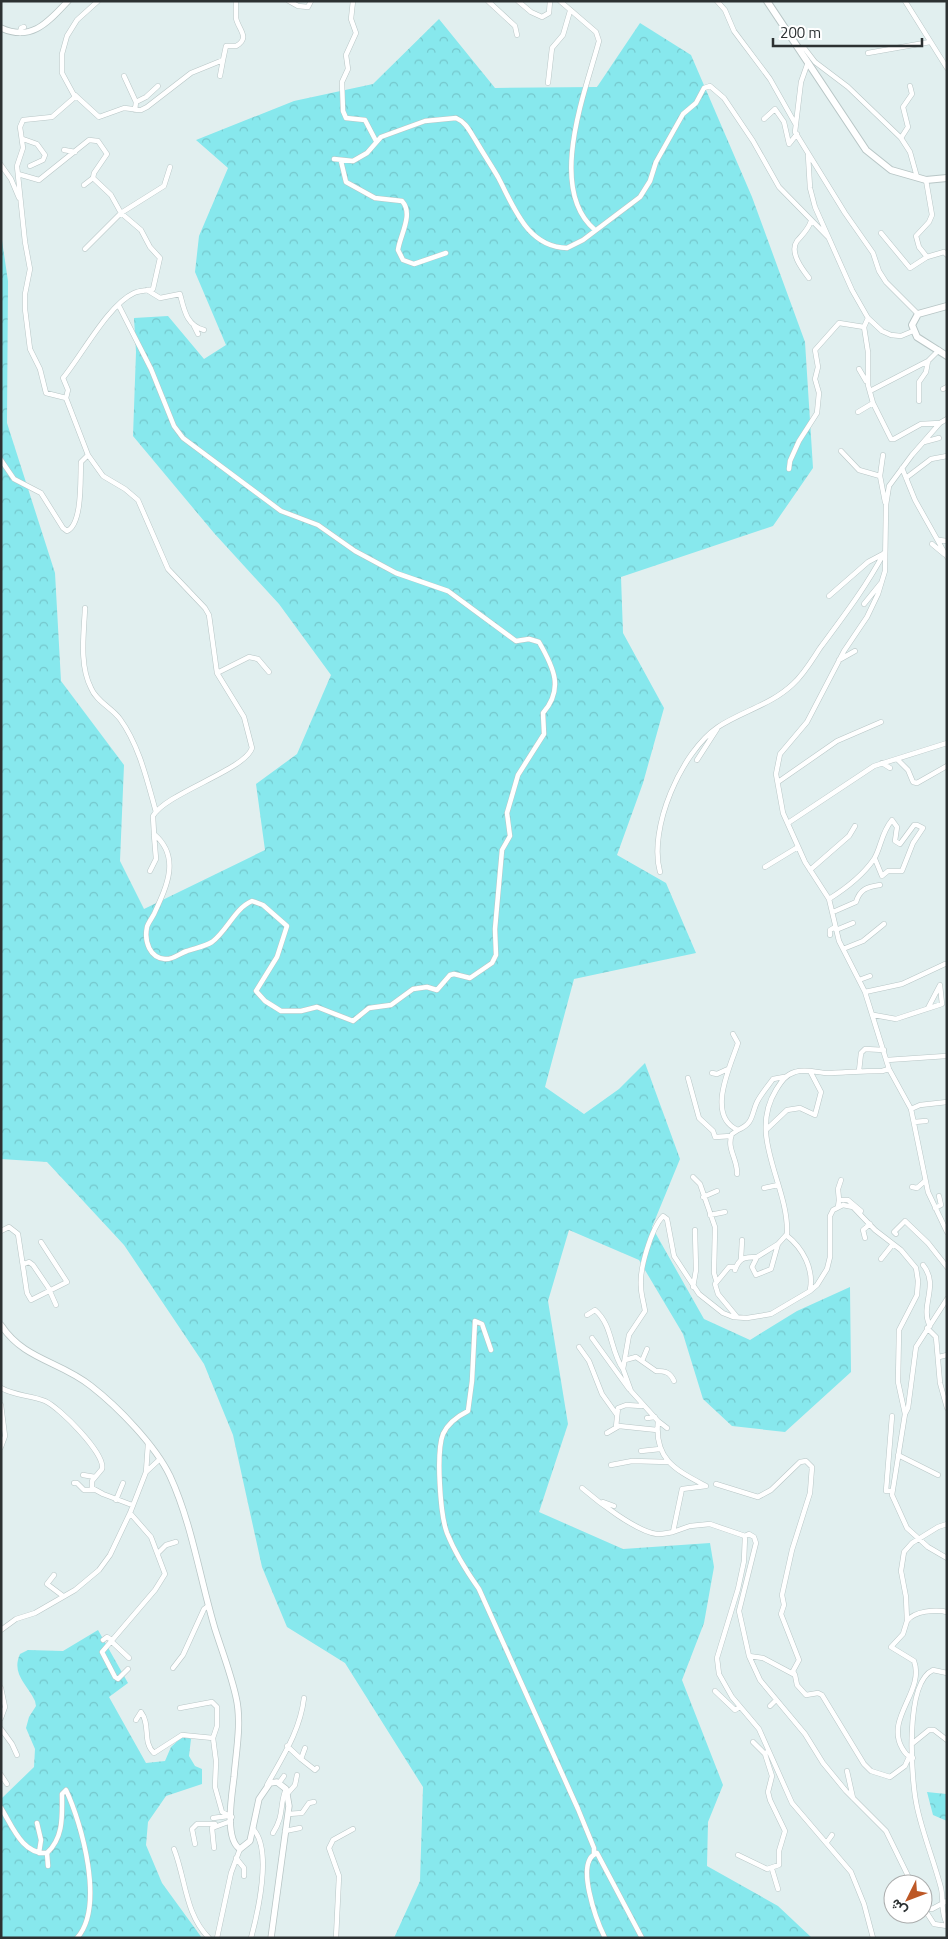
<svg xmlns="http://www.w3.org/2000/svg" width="948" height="1939" font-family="'Titillium Web',Vazirmatn,sans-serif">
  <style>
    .forest { fill: url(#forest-crowns) }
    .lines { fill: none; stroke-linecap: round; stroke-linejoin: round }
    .minor-casing { stroke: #b8c6c6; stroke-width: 5.5 }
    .tertiary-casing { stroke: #b8c6c6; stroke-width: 7 }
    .secondary-casing { stroke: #b8c6c6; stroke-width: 8 }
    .minor { stroke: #fff; stroke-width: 4.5 }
    .tertiary { stroke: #fff; stroke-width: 5.5 }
    .secondary { stroke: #fff; stroke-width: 6 }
  </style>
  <defs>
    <pattern id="forest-crowns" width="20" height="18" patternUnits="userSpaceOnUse" patternTransform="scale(1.25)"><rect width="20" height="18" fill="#87e8ed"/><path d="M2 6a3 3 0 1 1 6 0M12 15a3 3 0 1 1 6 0" fill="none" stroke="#75c7cc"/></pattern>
  </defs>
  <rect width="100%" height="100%" fill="#e1efef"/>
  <!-- forest -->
  <path class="forest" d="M439 19 495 88 597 87 640 23 691 55 752 197 805 342 813 468 773 526 621 577 623 633 664 708 643 783 617 855 666 883 696 953 574 979 545 1087 584 1114 619 1089 645 1063 680 1159 652 1227 704 1319 750 1340 797 1311 850 1287 851 1372 785 1432 732 1426 703 1399 683 1334 639 1260 569 1230 548 1301 568 1424 539 1512 623 1549 710 1543 714 1567 704 1623 682 1680 723 1785 708 1822 707 1866 778 1906 812 1938H394L420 1881 423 1787 345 1663 287 1627 262 1567 233 1435 204 1364 124 1245 47 1162 1 1159V234L8 281 7 423 55 573 61 681 124 765 120 861 144 909 265 850 256 784 297 754 331 675 279 604 214 533 133 436 136 352 134 318 168 316 204 359 226 345 195 272 199 236 228 168 196 140 294 101 373 84Z
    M98 1630 128 1683 109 1697 146 1763 165 1761 171 1747 184 1735 191 1739 189 1756 195 1766 202 1769V1784L166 1796 148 1822 146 1845 162 1883 202 1938H1V1799L34 1767 35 1749 26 1728 29 1717 36 1706 35 1701C27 1684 11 1674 20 1654L28 1650 63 1651Z
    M927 1792 946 1794 947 1821 933 1815Z"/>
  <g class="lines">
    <!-- minor casing -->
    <g class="minor-casing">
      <path id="minor" d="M98 1 77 20 67 36 62 54V73L75 97 52 117 23 120 20 127 23 148 17 166 25 242 30 269 25 294V309L30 349 40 369 46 393 66 398 88 455 103 476 125 489 138 500 168 569 205 608 209 615 217 673 244 717 252 748C245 770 166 793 153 816L154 834C181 857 167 886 154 914 152 918 148 923 147 927 144 942 150 958 165 959 173 960 180 953 187 951 195 948 204 947 212 942 227 931 235 908 252 901L263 905 287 926 277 957 256 991 265 1001 281 1011H301L317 1007 353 1021 369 1008 391 1005 413 989 427 987 437 990 450 975 454 974 470 978 492 963 496 955 495 929 502 850 510 836 507 813 518 775 544 734 543 713C564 689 554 668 539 642L529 639 516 641 448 591 396 573 355 551 318 525 281 511 183 438 174 426 151 369 119 306
        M289 1 298 6 308 7 311 1
        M353 1 351 19 356 33 346 55 348 69 342 82 343 111 346 118 365 120 376 141
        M488 1 515 26 517 35
        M518 1 531 12 542 17 549 13 550 1
        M560 1 596 32 599 41C586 90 546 189 595 230
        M717 1 725 10 734 31 770 79 796 125
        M905 1 947 68
        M20 33 21 28 24 27
        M798 47 805 49 815 62 848 87 901 138 910 152 917 177
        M868 53 930 42
        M807 65 801 82 795 132 845 213 873 253 879 271 886 282 918 314
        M124 76 136 102
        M220 76 223 60
        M548 83 552 48 563 35 570 11
        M75 95 99 117 124 108 141 110 147 107 191 73 223 60 226 46H236C251 38 238 29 236 18 236 13 236 7 236 1
        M135 110 136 102 146 97 158 86
        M764 119 775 109 784 122 789 144 797 134
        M901 138 908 127 903 107 912 94 910 86
        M23 139 37 144 45 155 43 160 30 166
        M64 150 75 152
        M808 155 810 188 815 207 852 290 868 318 882 331 891 335 901 336 913 331
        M334 159 353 161 367 153 381 137 425 121 456 118C466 122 470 132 476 141 483 153 491 165 498 177 514 207 527 247 567 248L583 240 640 197 650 181 656 162 683 114 696 103 704 88 710 86 724 98 753 141 779 187 828 237
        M341 161 346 182 375 198 402 201C414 214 400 235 398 250L403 260 414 264 446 253
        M1 165 11 179 19 198
        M18 174 39 180 89 140 98 141 107 154 94 173 93 178 111 195 121 213 141 230 150 247 160 258 153 289C146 291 140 290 134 293 108 305 82 355 63 378L68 390 66 398
        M926 180 932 215 929 222 916 236 919 247 927 257 944 252 947 255
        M84 185 93 178
        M881 233 910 268 927 257
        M85 249 121 213 164 186 170 167
        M809 278C802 269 789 252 797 241 803 234 808 230 811 221
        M147 290 160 298 180 294C184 309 186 325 204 330
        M868 318 864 327 868 352V385L873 403 891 439H894L921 424 940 423
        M194 326 198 334
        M859 369 866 381
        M943 389 947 387
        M870 391 928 361 939 350
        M919 401V382L926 372 928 361
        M858 412 873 403
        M947 419 940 423 912 455 889 486 886 505 885 571 878 594 867 617 844 651 807 722 780 754 776 774 783 813 805 862 829 899 839 941 865 992 889 1069 911 1109 928 1192 947 1232
        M924 442 939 438
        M841 451 859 470 880 476
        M883 455 880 476 885 502
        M1 460 14 479 41 493 63 528 67 531C83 524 80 477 81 462L88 455
        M902 468 915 500 947 557
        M789 469 790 461 799 441 817 413 819 393 815 379 818 367 815 350 839 323 864 327
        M906 478 931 459 947 456
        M939 540 947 541
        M932 544 944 554
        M829 596 868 562 883 554
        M864 604 881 583
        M85 608C84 633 79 665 91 688 96 701 112 708 120 719 139 745 147 780 156 812
        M839 660 855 651
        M217 673 249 657 258 659 269 672
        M897 759 908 770 913 782 917 783 947 766
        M697 760 717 729
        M882 763 890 768
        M778 782 837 741 881 722
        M788 823 874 766 947 743
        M765 867 798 847
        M810 870 849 836 855 826
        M150 871 156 859 154 835
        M660 872C648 829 681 752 718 727 742 711 771 705 793 684 804 674 812 660 820 648 843 617 866 587 884 553
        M829 899C845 889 863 875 874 859 881 848 881 833 892 820L897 827 895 841 900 844 914 825H917L923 828 913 843 902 871H888L882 876 875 859
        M833 912 856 902C860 889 867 887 880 885
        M836 930 853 923
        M830 935V930L835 927
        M843 949 863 941 884 924
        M859 980 870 976
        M865 992 902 984 945 964
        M874 1015 896 1019 942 1004 940 985 928 1008
        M733 1034 738 1043C731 1065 705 1116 738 1130 754 1123 751 1115 757 1102 761 1094 768 1086 773 1079L784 1077
        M887 1060 946 1056
        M859 1071 861 1053 865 1049 884 1050
        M712 1073 717 1074 728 1069
        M688 1078 699 1118 713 1131 715 1137 731 1136
        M911 1109 920 1105 947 1102
        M914 1122 926 1121
        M767 1129 787 1110 800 1108 815 1115 821 1092 810 1071
        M737 1174C738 1159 726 1149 732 1134L738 1130
        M693 1177 700 1184 715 1227 714 1273 716 1280
        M912 1187 917 1188 925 1181
        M764 1188 778 1185
        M703 1197 717 1191
        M839 1200 838 1189 841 1180
        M838 1207 839 1200H848L861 1211
        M935 1208 941 1205 939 1196
        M710 1215 725 1212
        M1 1231 9 1227 18 1234 27 1293 31 1300 67 1282 41 1242
        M896 1234 894 1232 905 1221 928 1243 947 1267
        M786 1235C803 1248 814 1269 810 1290
        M865 1238 863 1230 870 1224
        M778 1244 757 1257 752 1267 756 1275 771 1269 778 1244 787 1234C789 1185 747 1137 776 1090 781 1082 785 1075 795 1072 807 1068 820 1074 832 1073 849 1072 865 1071 882 1071L889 1069
        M741 1259 742 1240
        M881 1259 893 1244
        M24 1264 29 1262 33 1265 48 1287 56 1305
        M923 1265C940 1286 919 1306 930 1326
        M736 1267H729L715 1284 718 1294 737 1317
        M735 1270C739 1258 744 1257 757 1257
        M693 1287 696 1270 695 1230
        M947 1299 916 1347 908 1408 905 1414 892 1495 907 1528 928 1547 947 1558
        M587 1315 595 1310C613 1325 610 1351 623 1369
        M927 1328 936 1337 940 1383 947 1408
        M592 1338 629 1389
        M579 1347 589 1361 602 1394 617 1415
        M491 1350 482 1324 475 1321 472 1381 468 1411C458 1416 448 1423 443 1434 436 1452 440 1514 447 1533 455 1553 467 1572 479 1589L578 1809 594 1848V1854
        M939 1357 947 1355
        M625 1360 636 1357 656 1371C665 1371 670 1372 674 1381
        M642 1361 647 1349
        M1 1388C15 1396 30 1395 45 1401 59 1407 106 1454 102 1469L92 1481V1488L103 1494 132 1505
        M1 1405 5 1436 1 1447
        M892 1416 886 1491H892
        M647 1418 655 1417
        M658 1421 667 1428
        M616 1427 618 1408 626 1405 642 1406
        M607 1433 619 1426 657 1430
        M641 1451 660 1449
        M898 1455 938 1475
        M611 1465 632 1461 669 1462
        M146 1472 160 1459
        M83 1475 95 1477
        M74 1483H77L84 1490H94
        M716 1484 758 1497 771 1490 800 1462 806 1461 812 1467 810 1493 792 1550 782 1595 784 1605 781 1614 799 1660 793 1671 795 1675
        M582 1488C597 1501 637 1532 657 1534 662 1534 667 1533 673 1532
        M116 1500 123 1483
        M603 1502 614 1506
        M745 1536 749 1534 754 1537 756 1543 739 1611 749 1656 760 1680 805 1734 823 1763 846 1791 886 1831 912 1884
        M158 1553 166 1545 176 1542
        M54 1575 47 1584 63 1596
        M907 1621C914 1611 936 1609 947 1612
        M1 1630 16 1619 35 1613 75 1590 99 1570 110 1555 130 1513 146 1472 148 1444
        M103 1640 107 1637 112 1640
        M111 1641 129 1658
        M749 1656 763 1658 795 1675 797 1685 806 1695 818 1693 822 1695 864 1764 871 1771 890 1777 905 1766 909 1757
        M173 1668 183 1655 204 1609 208 1606
        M128 1669 118 1679 115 1677 102 1652 155 1590 165 1574 151 1537 130 1513
        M947 1673 933 1670C904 1683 911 1780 917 1807 923 1835 934 1861 941 1888 944 1901 940 1910 947 1924
        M1 1688 5 1707 1 1718
        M715 1691 735 1710 740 1707
        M770 1706 776 1700
        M180 1708 212 1702 217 1707V1726L213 1738 216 1761 215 1787 222 1812 232 1817
        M136 1720 141 1712C151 1725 142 1742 154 1753L182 1735 213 1738
        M1 1729 12 1744 17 1755
        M753 1742 765 1754
        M913 1743 929 1730H934L947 1740
        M287 1746 301 1759 305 1748
        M913 1758C907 1756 905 1753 902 1748 885 1718 925 1691 914 1661L891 1647 903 1634 907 1621 906 1597 901 1571 904 1552 912 1543 938 1527 947 1524
        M301 1759 315 1770 317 1768
        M847 1771 853 1798
        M1 1775 7 1784
        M279 1783 284 1776
        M267 1785C283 1756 300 1731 304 1698
        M288 1793 295 1785 297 1775
        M1 1808C12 1825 22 1855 47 1853 64 1837 62 1816 62 1794L66 1790C82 1824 105 1907 77 1938
        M288 1814 302 1813 309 1803 314 1802
        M213 1818 228 1816
        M37 1823 41 1840 39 1853
        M285 1831 300 1828
        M273 1833C285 1814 279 1805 286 1789
        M827 1842 832 1835
        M195 1844 192 1829 197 1824H215
        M214 1848 212 1828 231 1821
        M174 1849C186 1880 185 1914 209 1938
        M47 1853 48 1866
        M738 1855 767 1869 779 1865V1851L785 1831 770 1800 768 1792 772 1776 765 1754 768 1751
        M236 1858 244 1868V1876
        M772 1869 778 1889
        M923 1907 934 1924 947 1926
        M924 1907 932 1909 947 1901
        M217 1938 231 1873 240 1849
        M251 1938C258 1912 272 1851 254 1830
        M336 1938 339 1876 329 1848 333 1840 353 1829
        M605 1938C597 1922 574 1861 597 1853L642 1938
        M873 1938 864 1904 851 1872 792 1803 759 1729 732 1697 719 1674 717 1658 738 1589 744 1561 745 1536 710 1524 690 1526 673 1532 682 1489 706 1486C676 1470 654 1460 658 1421L631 1391 623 1369 629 1335 645 1311C644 1303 641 1295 641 1287 639 1270 651 1229 663 1216L667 1219 674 1256 699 1294 723 1313 733 1317 747 1318 771 1314 810 1291 817 1285 827 1269 830 1257V1216L833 1210 843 1205 853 1207 875 1230 901 1250 916 1268 918 1281 917 1295 899 1330 898 1382 905 1414"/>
    </g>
    <!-- tertiary casing -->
    <g class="tertiary-casing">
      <path id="tertiary" d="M1 28C32 42 48 22 68 1
        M1 1325C24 1360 60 1361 91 1386 118 1407 155 1445 170 1476 192 1524 200 1579 215 1629 222 1651 231 1674 236 1697 242 1722 236 1752 234 1777 232 1794 224 1839 240 1849L250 1841 259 1799 270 1783 277 1782 286 1789 289 1806 271 1938"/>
    </g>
    <!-- secondary casing -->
    <g class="secondary-casing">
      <path id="secondary" d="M767 1 866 150 891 170 926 180 947 178
        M947 306 918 314 912 325 917 337 947 356"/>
    </g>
    <!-- minor -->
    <use href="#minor" class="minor"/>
    <!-- tertiary -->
    <use href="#tertiary" class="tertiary"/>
    <!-- secondary -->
    <use href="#secondary" class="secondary"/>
  </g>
  <!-- border -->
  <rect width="948" height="1939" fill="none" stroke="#2c3132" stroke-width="5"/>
  <!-- north arrow -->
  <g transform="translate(908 1899) rotate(228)"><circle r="24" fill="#ffffff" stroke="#abadad"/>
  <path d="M0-4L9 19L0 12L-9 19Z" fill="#bd5826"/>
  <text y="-8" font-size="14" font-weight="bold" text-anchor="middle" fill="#2c3132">ش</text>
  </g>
  <!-- scale -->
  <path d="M773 38v8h149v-8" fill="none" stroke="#2c3132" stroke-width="2.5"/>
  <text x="780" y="38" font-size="15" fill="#2c3132" stroke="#ffffff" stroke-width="4" paint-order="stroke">200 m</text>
</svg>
